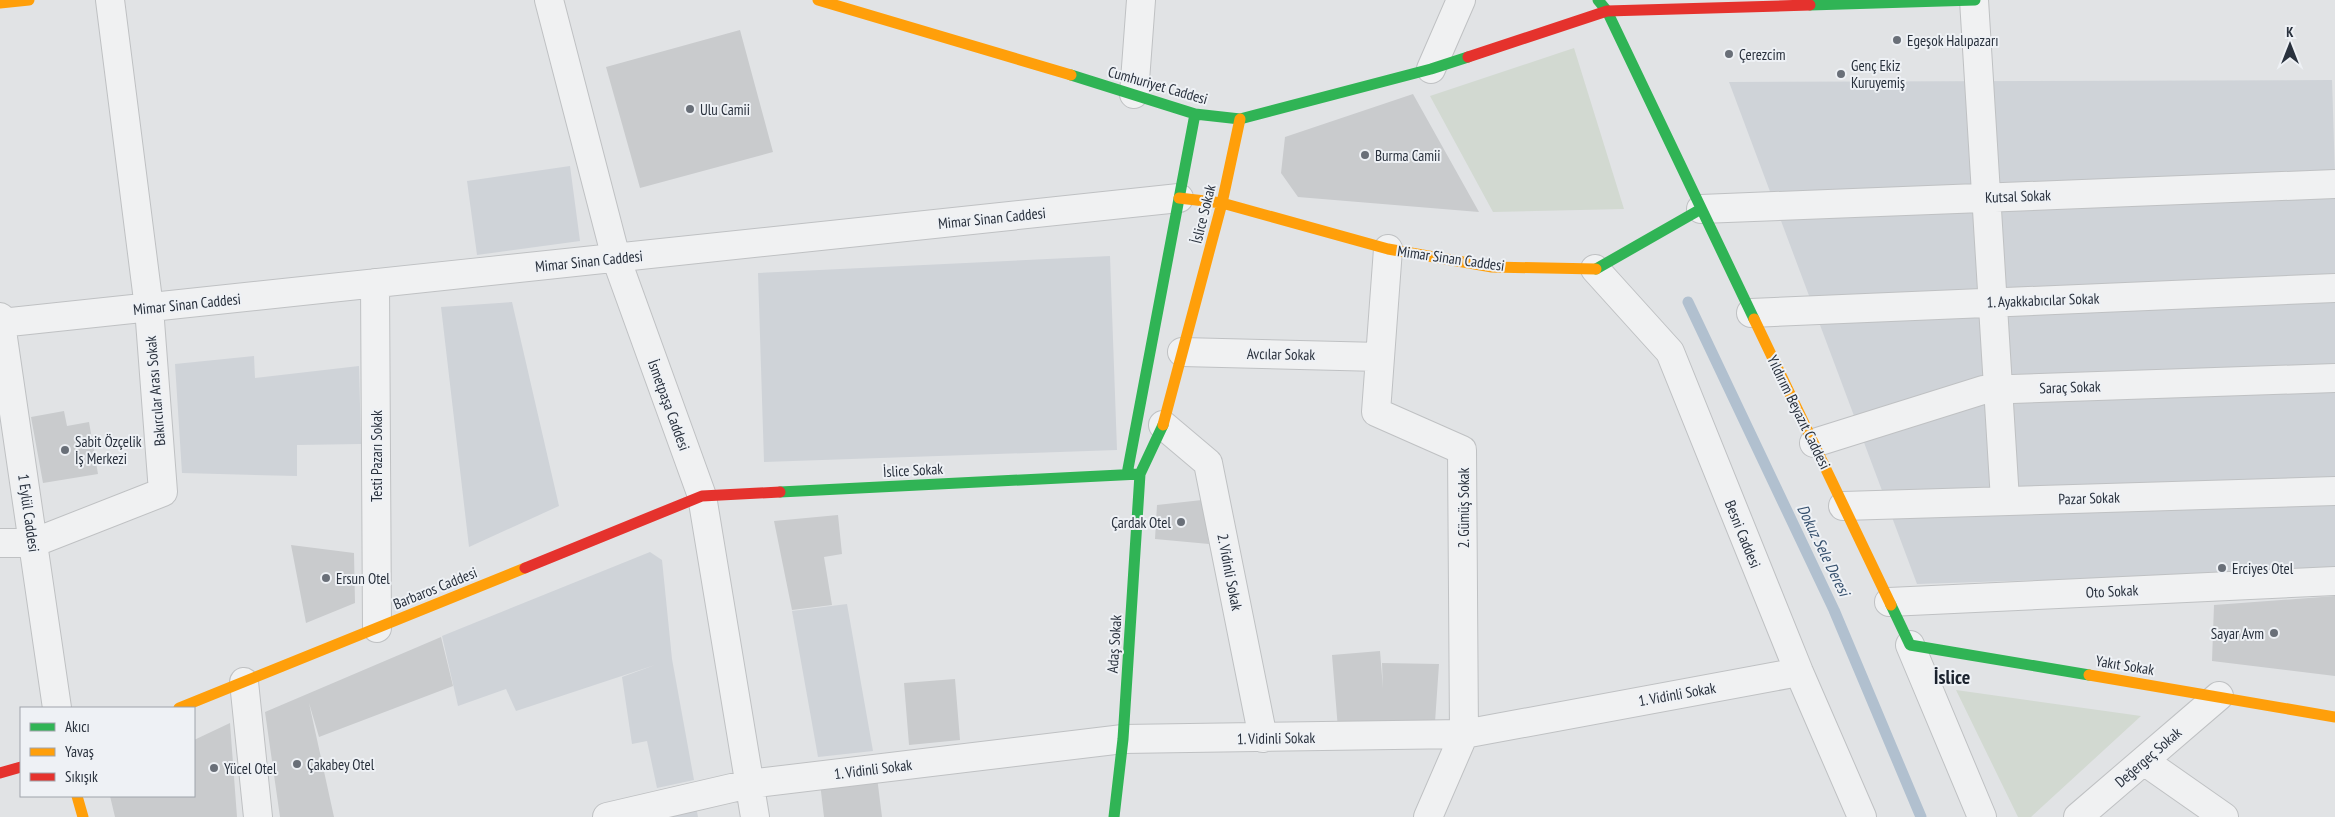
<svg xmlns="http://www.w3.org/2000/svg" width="2335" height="817" font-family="'PT Sans Narrow',sans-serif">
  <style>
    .built { fill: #cfd3d8 }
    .green { fill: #d2d9d1 }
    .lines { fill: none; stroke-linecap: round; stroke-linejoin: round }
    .stream { stroke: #b1c0cf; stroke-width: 11 }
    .building { fill: #c9cbcd }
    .street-casing { stroke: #bfc1c3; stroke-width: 30 }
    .street { stroke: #f0f1f2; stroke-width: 28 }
    .fast { stroke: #30b455; stroke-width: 11 }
    .slow { stroke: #ff9f0a; stroke-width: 11 }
    .jam { stroke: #e5322d; stroke-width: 11 }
    .poi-dot { fill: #696f78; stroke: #eef1f5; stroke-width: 2 }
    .labels { text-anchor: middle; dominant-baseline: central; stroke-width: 4; stroke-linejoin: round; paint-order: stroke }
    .poi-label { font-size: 15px; fill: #29313d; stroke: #eef1f5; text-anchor: start }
    .street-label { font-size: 15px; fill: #29313d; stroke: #eef1f5 }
    .water-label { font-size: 16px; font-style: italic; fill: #37516e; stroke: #eef1f5 }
    .district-label { font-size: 20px; font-weight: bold; fill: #1b222e; stroke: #eef1f5 }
  </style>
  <rect width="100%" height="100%" fill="#e1e3e5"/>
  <!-- built -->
  <path class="built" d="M2332 80 2335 176V571L1917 584 1729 82Z
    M570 166 580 241 477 255 467 181Z
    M1110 256 1117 450 764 462 758 273Z
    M512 302 559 506 469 547 441 307Z
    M254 356 255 378 359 366 361 444 297 445V476L182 473 175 364Z
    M650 552 662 560 672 659 694 780 657 788 647 741 632 744 622 677 655 665 516 711 506 689 458 706 442 636Z
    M847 604 873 751 818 757 792 611Z
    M696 806 698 817H647Z"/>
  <!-- green -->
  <path class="green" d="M1574 48 1624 209 1493 212 1430 96Z
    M1956 690 2141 716 2031 817H2018Z"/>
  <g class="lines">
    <!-- stream -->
    <path class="stream" d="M1688 302 1834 610 1921 817"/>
  </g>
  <!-- building -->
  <path class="building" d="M740 30 773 152 640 188 606 67Z
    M1413 94 1479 212 1298 197 1281 173 1285 137Z
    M64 411 67 426 89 422 98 474 43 483 31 417Z
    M1202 500 1209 544 1155 539 1157 505Z
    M838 515 842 554 824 557 832 605 792 610 774 521Z
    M291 545 354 553 355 603 306 623Z
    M2335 596V676L2212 661 2214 605Z
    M441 637 453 686 319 737 309 703 334 817H280L265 712Z
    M1380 651 1383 689 1382 663 1439 664 1435 722 1338 729 1332 655Z
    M955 679 960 740 909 745 904 683Z
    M230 723 237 817H115L110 796H194V740Z
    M877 777 882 817H824L820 783Z"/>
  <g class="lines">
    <!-- street casing -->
    <g class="street-casing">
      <path id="street" d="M549 0 616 258 702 496 755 817
        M1974 0 2005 500
        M1431 69 1461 0
        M1134 94 1141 0
        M1701 209 2335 184
        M1388 249 1376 412 1462 450 1464 734 1428 817
        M1595 269 1670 352 1799 672 1862 817
        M375 283 377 628
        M1751 313 2335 288
        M0 317 57 708
        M0 323 1179 198
        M1182 352 1380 357
        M1163 425 1208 463 1263 738
        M1814 443 1983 390 2335 378
        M1843 506 2335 491
        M0 543H33L163 492 149 308 110 0
        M1889 602 2335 581
        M1910 645 1982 817
        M244 682 258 817
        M2144 761 2224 817
        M607 817 749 784 1123 739 1464 734 1799 672
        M2078 817 2219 696"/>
    </g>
    <!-- street -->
    <use href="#street" class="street"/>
    <!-- fast -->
    <path class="fast" d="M1598 0 1607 11 1754 319
      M1810 5 1975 0
      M1071 75 1195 114 1240 119 1431 69 1468 57
      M1596 269 1701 209
      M1127 474 1195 114
      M780 492 1140 474
      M1891 605 1910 645 2089 675
      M1114 817 1123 739 1140 474 1163 425"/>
    <!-- slow -->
    <path class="slow" d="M818 0 1071 75
      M0 3 29 0
      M1179 198 1222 203 1388 249 1492 267 1596 269
      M1754 319 1891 605
      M1163 425 1222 203 1240 119
      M2089 675 2335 717
      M179 708 525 568
      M77 796 83 817"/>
    <!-- jam -->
    <path class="jam" d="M1468 57 1607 11 1810 5
      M525 568 702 496 780 492
      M0 773 21 767"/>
  </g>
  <!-- markers -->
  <g class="poi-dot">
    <circle cx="1897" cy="40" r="5"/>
    <circle cx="1729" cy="54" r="5"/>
    <circle cx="1841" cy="74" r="5"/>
    <circle cx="690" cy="109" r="5"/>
    <circle cx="1365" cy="155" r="5"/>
    <circle cx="65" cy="450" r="5"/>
    <circle cx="1181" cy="522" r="5"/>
    <circle cx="2222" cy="568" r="5"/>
    <circle cx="326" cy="578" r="5"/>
    <circle cx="2274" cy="633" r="5"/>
    <circle cx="297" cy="764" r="5"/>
    <circle cx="214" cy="768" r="5"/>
  </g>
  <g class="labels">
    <!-- poi labels -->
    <g class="poi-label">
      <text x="1907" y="40">Egeşok Halıpazarı</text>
      <text x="1739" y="54">Çerezcim</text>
      <text x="1851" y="65">Genç Ekiz<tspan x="1851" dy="17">Kuruyemiş</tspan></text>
      <text x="700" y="109">Ulu Camii</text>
      <text x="1375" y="155">Burma Camii</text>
      <text x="75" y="441">Sabit Özçelik<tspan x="75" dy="17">İş Merkezi</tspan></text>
      <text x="1171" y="522" text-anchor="end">Çardak Otel</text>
      <text x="2232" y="568">Erciyes Otel</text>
      <text x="336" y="578">Ersun Otel</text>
      <text x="2264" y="633" text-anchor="end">Sayar Avm</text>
      <text x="307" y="764">Çakabey Otel</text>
      <text x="224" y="768">Yücel Otel</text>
    </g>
    <!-- street labels -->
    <g class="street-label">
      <text transform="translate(1158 85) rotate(16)">Cumhuriyet Caddesi</text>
      <text transform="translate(2018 196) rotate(-2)">Kutsal Sokak</text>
      <text transform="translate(1203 214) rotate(-76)">İslice Sokak</text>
      <text transform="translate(992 218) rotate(-6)">Mimar Sinan Caddesi</text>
      <text transform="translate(1451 258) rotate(8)">Mimar Sinan Caddesi</text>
      <text transform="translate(589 261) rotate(-6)">Mimar Sinan Caddesi</text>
      <text transform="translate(2043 300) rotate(-2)">1. Ayakkabıcılar Sokak</text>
      <text transform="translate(187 304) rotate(-6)">Mimar Sinan Caddesi</text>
      <text transform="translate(1281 354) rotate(1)">Avcılar Sokak</text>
      <text transform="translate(2070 387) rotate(-2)">Saraç Sokak</text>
      <text transform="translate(155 391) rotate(-95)">Bakırcılar Arası Sokak</text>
      <text transform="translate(669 405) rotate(70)">İsmetpaşa Caddesi</text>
      <text transform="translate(1799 412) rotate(64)">Yıldırım Beyazıt Caddesi</text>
      <text transform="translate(376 456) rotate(-90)">Testi Pazarı Sokak</text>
      <text transform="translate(913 470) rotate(-3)">İslice Sokak</text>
      <text transform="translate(2089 498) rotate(-2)">Pazar Sokak</text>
      <text transform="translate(1463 508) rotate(-90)">2. Gümüş Sokak</text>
      <text transform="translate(29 513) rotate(82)">1 Eylül Caddesi</text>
      <text transform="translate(1743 534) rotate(68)">Besni Caddesi</text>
      <text transform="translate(1230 572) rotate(79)">2. Vidinli Sokak</text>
      <text transform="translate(435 588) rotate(-22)">Barbaros Caddesi</text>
      <text transform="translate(2112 591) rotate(-3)">Oto Sokak</text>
      <text transform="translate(1114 644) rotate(-86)">Adaş Sokak</text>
      <text transform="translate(2125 665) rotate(9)">Yakıt Sokak</text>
      <text transform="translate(1677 694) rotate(-10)">1. Vidinli Sokak</text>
      <text transform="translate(1276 738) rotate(-1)">1. Vidinli Sokak</text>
      <text transform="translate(2148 757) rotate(-41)">Değergeç Sokak</text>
      <text transform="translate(873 769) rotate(-7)">1. Vidinli Sokak</text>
    </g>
    <!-- water labels -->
    <g class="water-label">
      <text transform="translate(1824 550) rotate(64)">Dokuz Sele Deresi</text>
    </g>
    <!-- district labels -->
    <g class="district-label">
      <text x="1952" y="677">İslice</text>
    </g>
  </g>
  <!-- legend -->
  <rect x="20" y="707" width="175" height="90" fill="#eef1f5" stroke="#9fa4ab"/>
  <rect x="30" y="723" width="25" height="8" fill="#30b455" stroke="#9fa4ab"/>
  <text x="65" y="732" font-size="15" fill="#29313d">Akıcı</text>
  <rect x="30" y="748" width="25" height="8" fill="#ff9f0a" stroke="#9fa4ab"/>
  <text x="65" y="757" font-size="15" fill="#29313d">Yavaş</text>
  <rect x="30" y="773" width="25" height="8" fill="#e5322d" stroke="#9fa4ab"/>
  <text x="65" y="782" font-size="15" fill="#29313d">Sıkışık</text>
  <!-- north arrow -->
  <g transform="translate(2290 45)" stroke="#eef1f5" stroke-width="4" paint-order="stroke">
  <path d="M0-4L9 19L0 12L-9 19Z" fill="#29313d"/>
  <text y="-8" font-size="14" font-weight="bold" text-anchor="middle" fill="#29313d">K</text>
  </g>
</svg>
